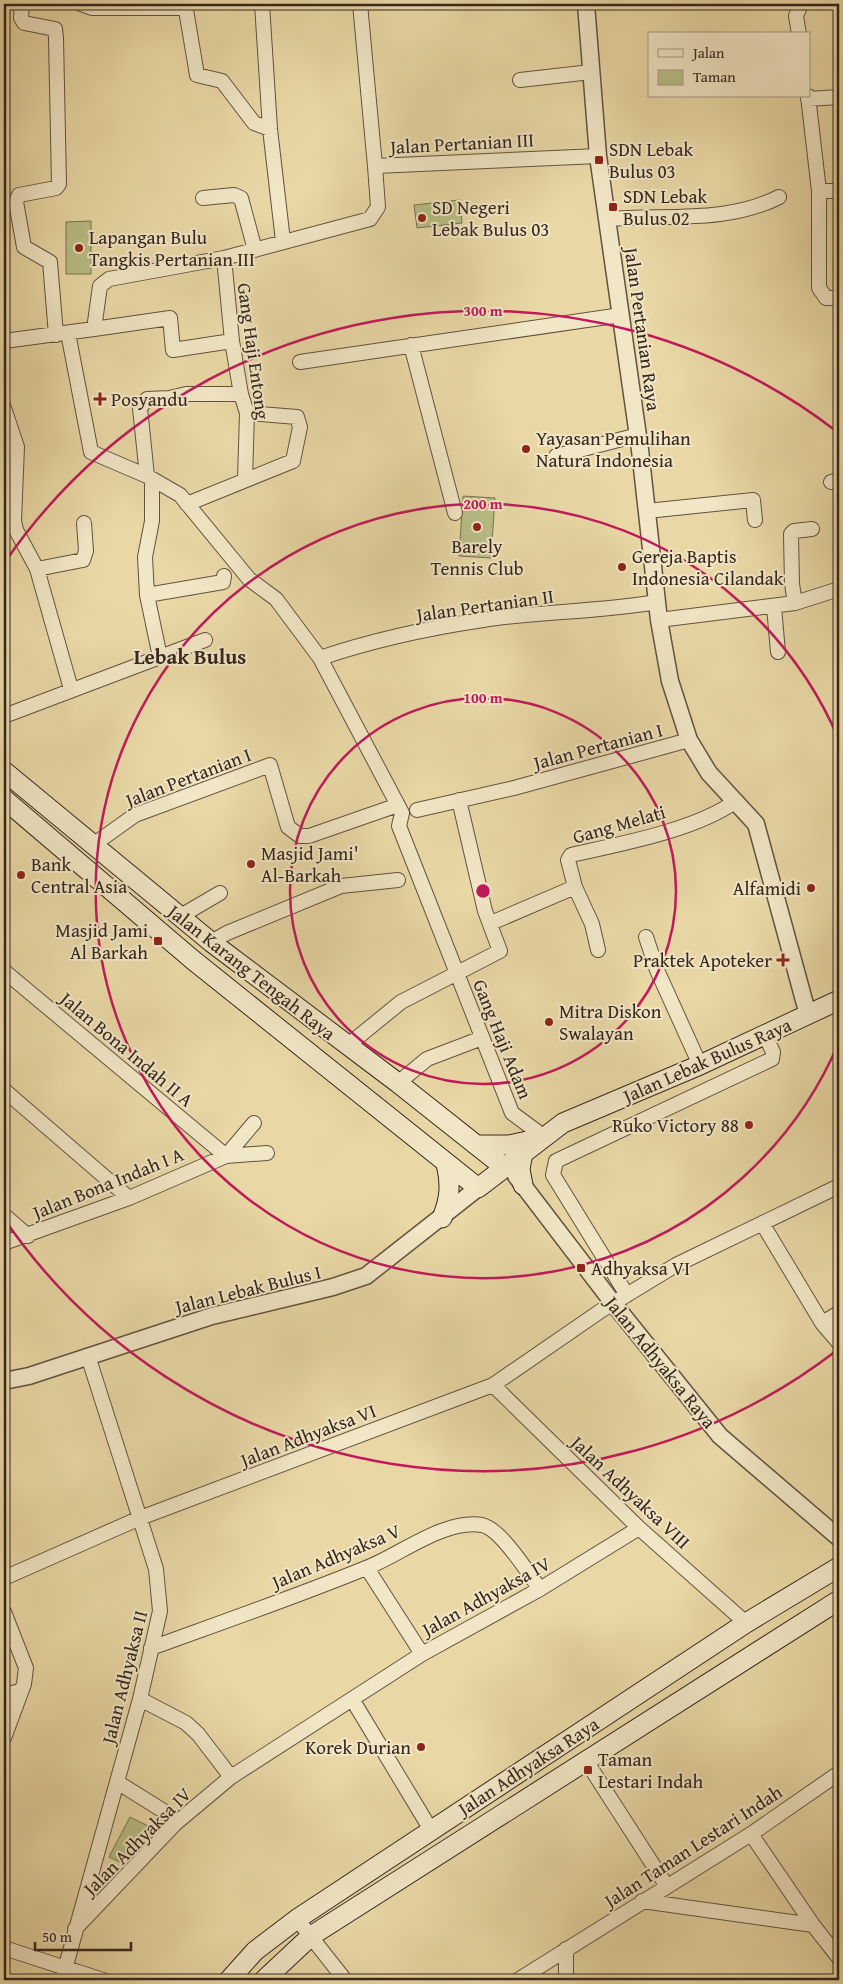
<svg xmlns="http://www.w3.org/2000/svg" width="843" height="1984" font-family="'Gentium Book Plus',serif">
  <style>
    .green { fill: #b8be86; stroke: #767252 }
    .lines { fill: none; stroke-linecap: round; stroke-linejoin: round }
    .minor-casing { stroke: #625240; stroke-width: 16 }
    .tertiary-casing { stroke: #625240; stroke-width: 19 }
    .secondary-casing { stroke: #35261e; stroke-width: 21 }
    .minor { stroke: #f1e6c5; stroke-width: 14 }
    .tertiary { stroke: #f1e6c5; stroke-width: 16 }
    .secondary { stroke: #f1e6c5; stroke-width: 19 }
    .ring { fill: none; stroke: #c2185b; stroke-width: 2.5 }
    .poi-dot { fill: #8f2418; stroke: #f1e6c5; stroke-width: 2 }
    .labels { text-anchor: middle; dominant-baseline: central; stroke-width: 4; stroke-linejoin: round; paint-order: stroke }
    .street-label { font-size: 19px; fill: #35261e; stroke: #f1e6c5 }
    .poi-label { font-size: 19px; fill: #35261e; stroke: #f1e6c5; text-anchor: start }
    .quarter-label { font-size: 21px; font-weight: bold; fill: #35261e; stroke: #f1e6c5 }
    .centre { fill: #c2185b; stroke: #f1e6c5; stroke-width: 2.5 }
    .ring-label { font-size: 15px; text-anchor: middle; font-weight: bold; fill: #c2185b; stroke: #f1e6c5; stroke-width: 4; stroke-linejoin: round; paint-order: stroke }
  </style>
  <rect width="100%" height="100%" fill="#e9d8a6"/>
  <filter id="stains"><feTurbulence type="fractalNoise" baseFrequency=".004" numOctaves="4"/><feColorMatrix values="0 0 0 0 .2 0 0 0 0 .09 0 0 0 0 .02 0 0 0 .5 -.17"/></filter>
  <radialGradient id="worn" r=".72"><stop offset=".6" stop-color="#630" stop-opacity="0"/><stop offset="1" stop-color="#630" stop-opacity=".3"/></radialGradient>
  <!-- green -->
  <path class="green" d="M460 200 462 223 417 228 414 205Z
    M91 221V274H66V222Z
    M463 496 495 498 491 558 459 556Z
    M130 1817 148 1826 128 1866 109 1857Z"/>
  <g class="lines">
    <!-- minor casing -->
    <g class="minor-casing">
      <path id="minor" d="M22 4 21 18 24 23 55 29 56 38 59 184 56 188 19 195 16 202 24 247 50 262 56 335
        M81 4 92 8H186
        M185 4 197 75 222 81 254 123 270 129
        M262 4 270 129 283 241
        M360 4 375 166
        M799 34 796 16 801 4
        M520 80 591 72
        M808 96 819 191V288L826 298H839
        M808 99 839 97
        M819 191H839
        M203 198 234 195 241 198 255 250
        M607 219C665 214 726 224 779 197
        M224 258 232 341 241 394 247 413 245 480
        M94 329 170 318 173 350 232 341
        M68 333 91 452 147 476 180 495 249 579 276 599 320 658 402 813 399 826 512 1113 543 1136
        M4 341 94 329 100 286 109 279 224 258 370 219 378 207 375 166 598 156
        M411 345 455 513
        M300 362 621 315
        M4 408 17 447 14 521 16 530 37 569 83 560 86 551 84 523
        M556 456 638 435
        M147 476 140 408 147 399 170 398 186 394H241
        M831 482 839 480
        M187 504 293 461 300 427 297 417 247 413
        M647 511 753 500 755 520
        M37 569 71 689
        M147 595 145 557 152 521V480
        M795 603 792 584 791 534 794 531 812 529
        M774 607 778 652
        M659 620 795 603 839 589
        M160 657 147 595 223 582 224 576
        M320 658C373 640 429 628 483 620 541 611 600 612 657 602
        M4 716 205 640
        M417 810 514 788 689 740
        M93 845 135 815 270 765 288 827 300 836H309L398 805
        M575 887 592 924 598 950
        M179 917 220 893
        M491 923 575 887 568 860 571 855C620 844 696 830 736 801
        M646 937 657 970 700 1065
        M211 942 227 933 341 886 398 880
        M4 971 226 1156
        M347 1046 401 1002 500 951 485 911 459 800
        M398 1083 427 1059 482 1038
        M4 1090 129 1198
        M226 1156 254 1123
        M4 1215 28 1236
        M762 1223 822 1323 839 1343
        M4 1243 129 1198 226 1156 267 1153
        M627 1295 553 1175 556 1161 772 1059 773 1052 765 1035
        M822 1323 839 1313
        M493 1385 639 1528 746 1623
        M367 1568 422 1654
        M4 1578 140 1518 493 1385 602 1310 676 1265 839 1186
        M4 1612 26 1668 24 1684 4 1738
        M151 1648C223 1622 295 1597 366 1568 400 1555 444 1519 482 1525 501 1529 528 1573 540 1589
        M4 1695 20 1691
        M140 1699 186 1723 198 1734 231 1777
        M352 1699 431 1830
        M585 1759 666 1885
        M117 1782 162 1810 176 1823
        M751 1834 813 1925 839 1958
        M642 1901 813 1925
        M297 1919 345 1980
        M75 1929 176 1823 231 1777 422 1654 540 1589 639 1528
        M4 1948 103 1980
        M62 1980 140 1699 160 1611 156 1569 88 1356
        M518 1980 751 1834 839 1773
        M566 1980V1949"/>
    </g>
    <!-- tertiary casing -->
    <g class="tertiary-casing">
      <path id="tertiary" d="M586 4 598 156 640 450 659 620 670 681 689 740 709 773 756 824 808 1015
        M516 1176 613 1303 720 1436 839 1538
        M4 1381 29 1376 212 1316 333 1287 366 1276 478 1188"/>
    </g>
    <!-- secondary casing -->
    <g class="secondary-casing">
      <path id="secondary" d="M4 771 211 942 398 1083 504 1167
        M4 799 193 960 478 1188 563 1123 700 1065 839 1000
        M476 1145H509L537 1139
        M523 1153 520 1169 523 1185
        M442 1218C450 1199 451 1184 446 1164
        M229 1980 255 1951 297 1919 746 1623 839 1567
        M264 1980 311 1936 839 1600"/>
    </g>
    <!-- minor -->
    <use href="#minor" class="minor"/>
    <!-- tertiary -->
    <use href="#tertiary" class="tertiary"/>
    <!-- secondary -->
    <use href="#secondary" class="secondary"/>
  </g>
  <!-- distance rings -->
  <g class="ring">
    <circle cx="483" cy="891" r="193"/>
    <path d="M839 1042A387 387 0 1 1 839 740"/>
    <path d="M836 1351A580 580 0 0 1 5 1220M5 562A580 580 0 0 1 836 431"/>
  </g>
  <!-- markers -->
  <g class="poi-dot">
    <rect x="594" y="155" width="10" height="10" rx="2.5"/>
    <rect x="608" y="202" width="10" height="10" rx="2.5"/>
    <circle cx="422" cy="218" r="5"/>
    <circle cx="79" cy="248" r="5"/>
    <path d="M97.5 391.5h5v5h5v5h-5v5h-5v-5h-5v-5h5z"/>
    <circle cx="526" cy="449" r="5"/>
    <circle cx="477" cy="527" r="5"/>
    <circle cx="622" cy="567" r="5"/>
    <circle cx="251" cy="864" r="5"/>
    <circle cx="21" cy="875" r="5"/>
    <circle cx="811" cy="888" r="5"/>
    <rect x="153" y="936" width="10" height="10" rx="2.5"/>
    <path d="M780.5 952.5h5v5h5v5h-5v5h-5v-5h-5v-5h5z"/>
    <circle cx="549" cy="1022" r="5"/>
    <circle cx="749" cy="1125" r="5"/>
    <rect x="576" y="1263" width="10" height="10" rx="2.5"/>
    <circle cx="421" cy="1747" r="5"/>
    <rect x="583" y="1765" width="10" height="10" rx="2.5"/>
  </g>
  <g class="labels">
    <!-- street labels -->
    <g class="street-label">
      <text transform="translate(462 143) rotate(-3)">Jalan Pertanian III</text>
      <text transform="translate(643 329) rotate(82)">Jalan Pertanian Raya</text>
      <text transform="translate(254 351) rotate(82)">Gang Haji Entong</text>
      <text transform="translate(485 605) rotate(-8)">Jalan Pertanian II</text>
      <text transform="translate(598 746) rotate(-15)">Jalan Pertanian I</text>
      <text transform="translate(188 777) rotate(-21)">Jalan Pertanian I</text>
      <text transform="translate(619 824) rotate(-16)">Gang Melati</text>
      <text transform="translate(252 972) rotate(38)">Jalan Karang Tengah Raya</text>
      <text transform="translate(503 1039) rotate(68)">Gang Haji Adam</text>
      <text transform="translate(127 1049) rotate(40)">Jalan Bona Indah II A</text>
      <text transform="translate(707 1060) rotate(-24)">Jalan Lebak Bulus Raya</text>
      <text transform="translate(108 1183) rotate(-22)">Jalan Bona Indah I A</text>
      <text transform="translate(248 1289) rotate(-14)">Jalan Lebak Bulus I</text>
      <text transform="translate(661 1362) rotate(51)">Jalan Adhyaksa Raya</text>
      <text transform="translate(308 1435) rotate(-21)">Jalan Adhyaksa VI</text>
      <text transform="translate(631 1492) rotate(43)">Jalan Adhyaksa VIII</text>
      <text transform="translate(336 1556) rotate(-23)">Jalan Adhyaksa V</text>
      <text transform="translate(486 1596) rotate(-29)">Jalan Adhyaksa IV</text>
      <text transform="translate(124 1677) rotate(-76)">Jalan Adhyaksa II</text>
      <text transform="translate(528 1766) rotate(-33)">Jalan Adhyaksa Raya</text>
      <text transform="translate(137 1841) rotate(-45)">Jalan Adhyaksa IV</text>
      <text transform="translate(693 1846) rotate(-33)">Jalan Taman Lestari Indah</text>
    </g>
    <!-- poi labels -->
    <g class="poi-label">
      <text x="609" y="149">SDN Lebak<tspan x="609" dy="22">Bulus 03</tspan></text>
      <text x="623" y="196">SDN Lebak<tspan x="623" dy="22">Bulus 02</tspan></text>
      <text x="432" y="207">SD Negeri<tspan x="432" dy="22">Lebak Bulus 03</tspan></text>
      <text x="89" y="237">Lapangan Bulu<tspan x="89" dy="22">Tangkis Pertanian III</tspan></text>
      <text x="111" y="399">Posyandu</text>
      <text x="536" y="438">Yayasan Pemulihan<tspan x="536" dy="22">Natura Indonesia</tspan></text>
      <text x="477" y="546" text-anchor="middle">Barely<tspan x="477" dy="22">Tennis Club</tspan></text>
      <text x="632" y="556">Gereja Baptis<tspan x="632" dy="22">Indonesia Cilandak</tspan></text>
      <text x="261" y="853">Masjid Jami'<tspan x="261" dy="22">Al-Barkah</tspan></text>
      <text x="31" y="864">Bank<tspan x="31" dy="22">Central Asia</tspan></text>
      <text x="801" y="888" text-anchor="end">Alfamidi</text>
      <text x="148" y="930" text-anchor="end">Masjid Jami<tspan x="148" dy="22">Al Barkah</tspan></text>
      <text x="772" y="960" text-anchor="end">Praktek Apoteker</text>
      <text x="559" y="1011">Mitra Diskon<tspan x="559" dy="22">Swalayan</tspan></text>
      <text x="739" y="1125" text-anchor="end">Ruko Victory 88</text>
      <text x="591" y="1268">Adhyaksa VI</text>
      <text x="411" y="1747" text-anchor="end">Korek Durian</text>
      <text x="598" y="1759">Taman<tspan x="598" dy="22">Lestari Indah</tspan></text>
    </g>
    <!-- quarter labels -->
    <g class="quarter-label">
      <text x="190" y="656">Lebak Bulus</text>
    </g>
  </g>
  <circle cx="483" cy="891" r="8" class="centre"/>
  <g class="ring-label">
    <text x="483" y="316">300 m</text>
    <text x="483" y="509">200 m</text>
    <text x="483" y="703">100 m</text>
  </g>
  <!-- margin -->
  <rect width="843" height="1984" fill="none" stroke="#e9d8a6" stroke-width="20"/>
  <rect x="5" y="5" width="833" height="1974" fill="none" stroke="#35261e" stroke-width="2.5"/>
  <rect x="10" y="10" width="823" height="1964" fill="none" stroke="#35261e"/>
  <!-- legend -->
  <rect x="648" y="32" width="162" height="65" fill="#f1e6c5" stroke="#a69982"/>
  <rect x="658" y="49" width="25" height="8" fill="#f1e6c5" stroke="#a69982"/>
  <text x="693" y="58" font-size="15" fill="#35261e">Jalan</text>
  <rect x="658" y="70" width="25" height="15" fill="#b8be86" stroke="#a69982"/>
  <text x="693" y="82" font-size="15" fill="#35261e">Taman</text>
  <!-- scale -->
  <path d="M35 1942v8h96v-8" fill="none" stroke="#35261e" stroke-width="2.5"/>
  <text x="42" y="1942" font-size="15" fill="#35261e" stroke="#f1e6c5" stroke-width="4" paint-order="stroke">50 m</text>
  <rect width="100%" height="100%" filter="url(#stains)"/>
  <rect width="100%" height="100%" fill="url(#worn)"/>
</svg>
